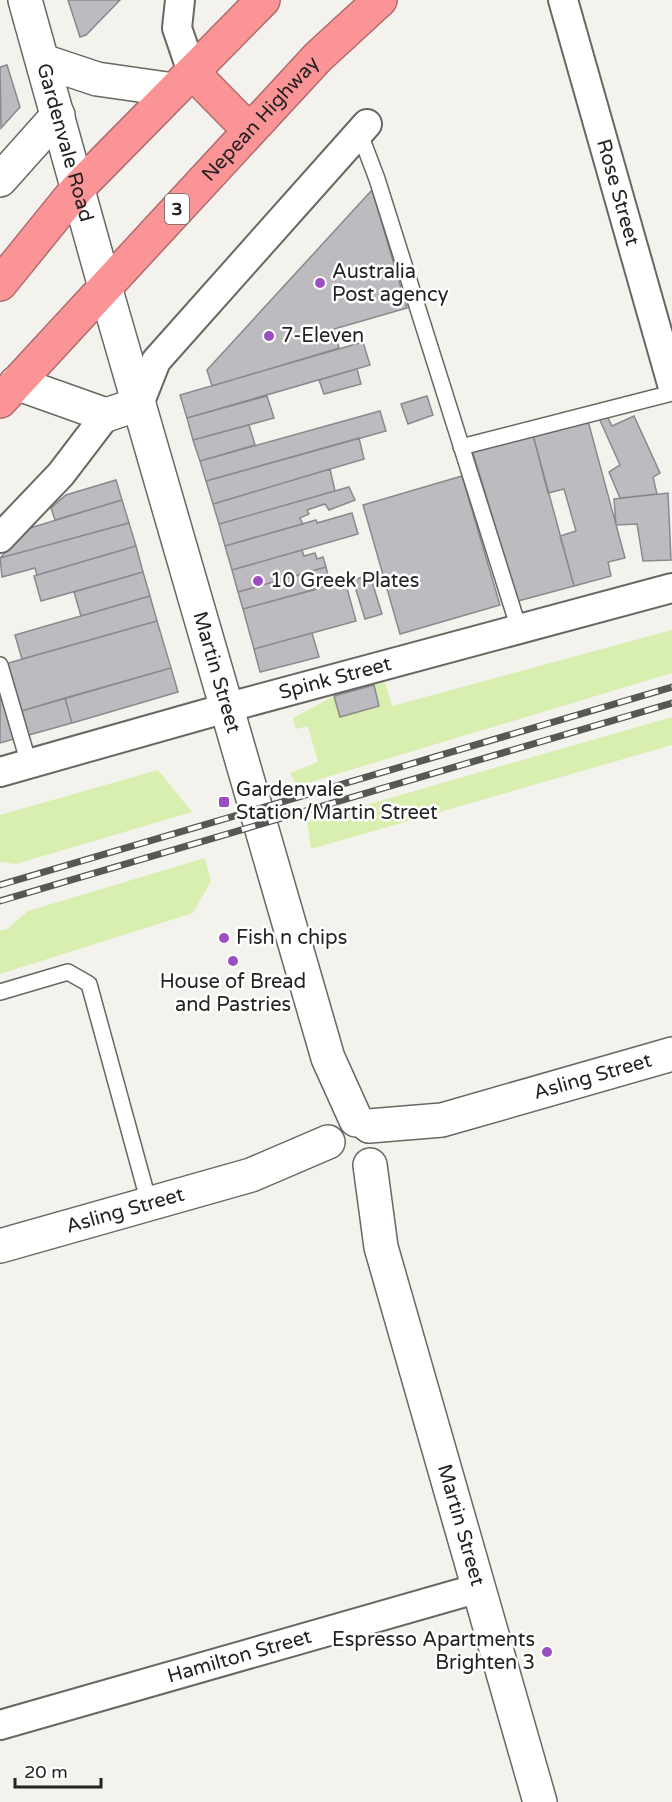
<svg xmlns="http://www.w3.org/2000/svg" width="672" height="1802" font-family="'Varela Round',sans-serif">
  <style>
    .green { fill: #d8efb0 }
    .building { fill: #bdbbc0; stroke: #8b898e; stroke-width: 1.5 }
    .lines { fill: none; stroke-linecap: round; stroke-linejoin: round }
    .lane-casing { stroke: #696762; stroke-width: 18 }
    .street-casing { stroke: #696762; stroke-width: 32 }
    .secondary-casing { stroke: #696762; stroke-width: 36 }
    .highway-casing { stroke: #af6c6e; stroke-width: 36 }
    .lane { stroke: #fff; stroke-width: 15 }
    .street { stroke: #fff; stroke-width: 28 }
    .secondary { stroke: #fff; stroke-width: 33 }
    .highway { stroke: #fa9497; stroke-width: 33 }
    .rail-casing { stroke: #585754; stroke-width: 7 }
    .rail { stroke: #fff; stroke-width: 4.5; stroke-dasharray: 14; stroke-linecap: butt }
    .poi-dot { fill: #9b4ec0; stroke: #fff; stroke-width: 2 }
    .labels { text-anchor: middle; dominant-baseline: central; stroke-width: 5; stroke-linejoin: round; paint-order: stroke }
    .shield { fill: #fff; stroke: #666564; stroke-width: 1.5 }
    .shield-label { font-size: 18px; font-weight: bold; fill: #242321 }
    .street-label { font-size: 20px; fill: #242321; stroke: #fff }
    .poi-label { font-size: 20px; fill: #242321; stroke: #fff; text-anchor: start }
  </style>
  <rect width="100%" height="100%" fill="#f4f2ed"/>
  <!-- green -->
  <path class="green" d="M672 630V673L297 786 290 773 318 762 308 726 296 729 293 718 334 696 340 717 379 706 374 685 385 682 392 706Z
    M672 717V745L311 849 307 822Z
    M158 770 192 812 16 864 0 862V815Z
    M205 858 211 881 193 913 0 974V931L7 929 28 911Z"/>
  <!-- building -->
  <path class="building" d="M68 0H120L86 35 80 37Z
    M7 65 20 107 1 128 0 67Z
    M372 190 407 308 334 329 339 348 212 386 207 370Z
    M363 342 370 365 187 418 180 395Z
    M357 369 361 384 324 394 319 380Z
    M267 396 274 418 193 440 187 418Z
    M427 396 433 415 408 424 401 404Z
    M380 411 386 431 206 481 200 461Z
    M607 416 612 426 634 416 660 473 653 477 657 494 620 498 609 472 620 465 599 418Z
    M588 421 625 558 608 562 611 576 574 586 560 536 576 531 564 489 548 493 533 435Z
    M249 425 255 445 200 461 193 440Z
    M533 435 574 586 518 601 472 450Z
    M359 438 364 459 213 504 206 481Z
    M330 469 335 491 219 524 213 504Z
    M462 476 500 605 400 634 363 505Z
    M116 480 122 500 55 520 51 508 66 495Z
    M349 487 355 500 329 510 325 504 307 510 309 514 300 518 303 524 225 546 219 524Z
    M668 493 671 560 643 561 637 524 616 525 614 499Z
    M122 500 129 523 0 558 27 529Z
    M352 513 358 534 232 570 225 546 316 520 317 523Z
    M129 523 136 546 37 575 35 568 2 577 0 558Z
    M136 546 143 572 41 601 34 576Z
    M302 550 304 556 315 553 317 559 323 557 326 567 238 592 232 570Z
    M326 567 328 575 324 576 326 582 313 585 314 590 243 609 238 592Z
    M143 572 150 596 81 616 74 592Z
    M370 575 382 614 365 619 353 580Z
    M345 581 356 621 254 649 243 609Z
    M150 596 157 621 22 659 15 635Z
    M157 621 171 668 18 712 5 664Z
    M312 633 319 657 260 672 254 649Z
    M171 668 178 692 72 723 65 698Z
    M374 685 379 706 340 717 334 696Z
    M0 688 14 739 0 743Z
    M65 698 72 723 25 736 18 712Z"/>
  <g class="lines">
    <!-- lane casing -->
    <g class="lane-casing">
      <path id="lane" d="M360 134 377 179 519 629
        M461 447 672 393
        M0 665 29 764
        M0 992 68 972 89 984 149 1203"/>
    </g>
    <!-- street casing -->
    <g class="street-casing">
      <g id="street">
        <path d="M180 0 177 28 192 72"/>
        <path id="s1" d="M563 0 672 384"/>
        <path d="M139 404 156 361 367 124"/>
        <path d="M0 538 61 474 106 415"/>
        <path id="s2" d="M0 772 244 703 672 588"/>
        <path id="s3" d="M0 1725 479 1588"/>
      </g>
    </g>
    <!-- secondary casing -->
    <g class="secondary-casing">
      <g id="secondary">
        <path id="s4" d="M25 0 105 287 328 1058 356 1120"/>
        <path d="M43 61 97 79 174 90"/>
        <path d="M0 180 58 115"/>
        <path d="M16 383 106 415 139 404"/>
        <path id="s5" d="M369 1126 442 1120 672 1054"/>
        <path id="s6" d="M370 1165 381 1247 540 1802"/>
        <path id="s7" d="M0 1246 251 1175 328 1142"/>
      </g>
    </g>
    <!-- highway casing -->
    <g class="highway-casing">
      <g id="highway">
        <path d="M192 72 249 130"/>
        <path d="M0 284 77 189 263 0"/>
        <path id="s8" d="M0 401 318 57 380 0"/>
      </g>
    </g>
    <!-- lane -->
    <use href="#lane" class="lane"/>
    <!-- street -->
    <use href="#street" class="street"/>
    <!-- secondary -->
    <use href="#secondary" class="secondary"/>
    <!-- highway -->
    <use href="#highway" class="highway"/>
    <!-- rail casing -->
    <g class="rail-casing">
      <path id="rail" d="M0 885 672 687
        M0 901 672 703"/>
    </g>
    <!-- rail -->
    <use href="#rail" class="rail"/>
  </g>
  <!-- markers -->
  <g class="poi-dot">
    <circle cx="320" cy="283" r="6"/>
    <circle cx="269" cy="336" r="6"/>
    <circle cx="258" cy="581" r="6"/>
    <rect x="218" y="796" width="12" height="12" rx="3"/>
    <circle cx="224" cy="938" r="6"/>
    <circle cx="233" cy="961" r="6"/>
    <circle cx="547" cy="1652" r="6"/>
  </g>
  <g class="labels">
    <!-- shield labels -->
    <rect class="shield" x="165" y="194" width="24" height="30" rx="4.5"/>
    <g class="shield-label">
      <text x="177" y="209">3</text>
    </g>
    <!-- street labels -->
    <g class="street-label">
      <text stroke="none"><textPath href="#s8" startOffset="384">Nepean Highway</textPath></text>
      <text stroke="none"><textPath href="#s4" startOffset="148">Gardenvale Road</textPath></text>
      <text stroke="none"><textPath href="#s1" startOffset="200">Rose Street</textPath></text>
      <text stroke="none"><textPath href="#s4" startOffset="699">Martin Street</textPath></text>
      <text stroke="none"><textPath href="#s2" startOffset="348">Spink Street</textPath></text>
      <text stroke="none"><textPath href="#s5" startOffset="230">Asling Street</textPath></text>
      <text stroke="none"><textPath href="#s7" startOffset="130">Asling Street</textPath></text>
      <text stroke="none"><textPath href="#s6" startOffset="372">Martin Street</textPath></text>
      <text stroke="none"><textPath href="#s3" startOffset="249">Hamilton Street</textPath></text>
    </g>
    <!-- poi labels -->
    <g class="poi-label">
      <text x="332" y="272">Australia<tspan x="332" dy="23">Post agency</tspan></text>
      <text x="281" y="336">7-Eleven</text>
      <text x="270" y="581">10 Greek Plates</text>
      <text x="236" y="790">Gardenvale<tspan x="236" dy="23">Station/Martin Street</tspan></text>
      <text x="236" y="938">Fish n chips</text>
      <text x="233" y="982" text-anchor="middle">House of Bread<tspan x="233" dy="23">and Pastries</tspan></text>
      <text x="535" y="1640" text-anchor="end">Espresso Apartments<tspan x="535" dy="23">Brighten 3</tspan></text>
    </g>
  </g>
  <!-- scale -->
  <path d="M15 1778v9h86v-9" fill="none" stroke="#242321" stroke-width="3"/>
  <text x="24" y="1778" font-size="18" fill="#242321" stroke="#ffffff" stroke-width="4.5" paint-order="stroke">20 m</text>
</svg>
